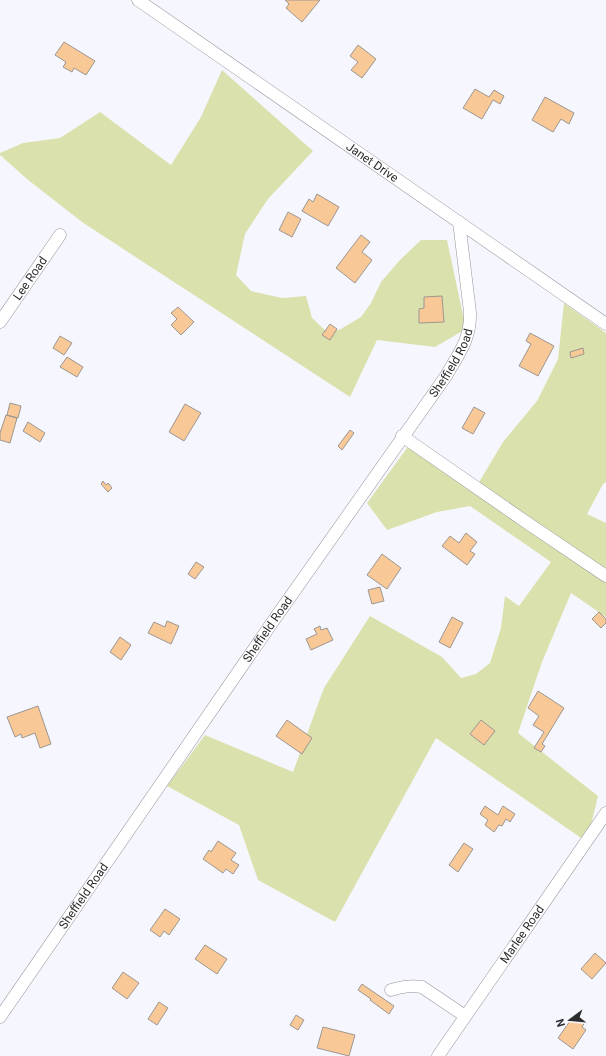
<svg xmlns="http://www.w3.org/2000/svg" width="606" height="1056" font-family="Roboto,sans-serif">
  <style>
    .green { fill: #dae1ad }
    .building { fill: #f9c897; stroke: #9c9691 }
    .lines { fill: none; stroke-linecap: round; stroke-linejoin: round }
    .minor-casing { stroke: #94949b; stroke-width: 13 }
    .minor { stroke: #fff; stroke-width: 12 }
    .labels { text-anchor: middle; dominant-baseline: central; stroke-width: 3; stroke-linejoin: round; paint-order: stroke }
    .street-label { font-size: 12px; fill: #2c2c2f; stroke: #f6f7fe }
  </style>
  <rect width="100%" height="100%" fill="#f6f7fe"/>
  <!-- green -->
  <path class="green" d="M222 70 313 151 268 199 245 234 236 275 251 291 282 298 306 296 312 318 326 331 339 330 361 317 371 303 381 282 399 261 421 240H447L466 329 435 347 377 340 350 397 82 222 27 179 0 155V153L23 143 60 138 100 112 171 165 201 117Z
    M564 303 606 333V482L603 484 587 514 606 523V617L571 593 542 662 518 733 598 796 587 842 436 738 335 922 258 880 239 825 167 786 205 735 293 772 324 688 370 616 442 657 461 678 476 674 490 663 501 628 505 596 519 606 551 562 470 506 437 512 387 530 367 503 415 437 475 489 503 442 537 401 558 359Z"/>
  <!-- building -->
  <path class="building" d="M285 0H320L302 22 286 8 289 4Z
    M64 42 95 61 86 75 74 68 72 72 63 67 66 62 55 55Z
    M358 45 376 59 362 78 351 70 358 62 350 56Z
    M475 89 489 97 494 90 504 96 500 104 493 100 482 119 463 108Z
    M545 97 574 113 569 124 561 119 553 132 532 120Z
    M317 194 339 207 328 226 302 211 309 199 313 202Z
    M288 212 301 219 292 237 279 230Z
    M361 235 370 242 362 252 372 260 355 283 336 268Z
    M442 296 444 322 419 323V309L424 308V297Z
    M178 307 194 322 181 335 171 325 177 319 171 313Z
    M330 324 337 329 330 340 322 335Z
    M530 333 554 346 538 376 519 366 531 344 526 341Z
    M60 336 72 343 64 355 53 348Z
    M583 348 584 354 571 358 570 352Z
    M67 357 83 367 77 377 60 367Z
    M10 403 21 406 18 418 7 415Z
    M185 404 201 413 184 441 169 432Z
    M474 407 485 413 473 434 462 428Z
    M6 415 17 418 10 443 0 440V433Z
    M28 422 45 433 40 442 23 431Z
    M350 430 354 433 342 450 338 446Z
    M103 481 106 485 108 483 112 488 108 492 101 484Z
    M466 533 477 542 470 551 475 554 467 565 442 546 450 536 459 543Z
    M382 554 401 568 387 589 367 575Z
    M196 562 204 567 195 579 188 574Z
    M380 587 384 601 372 604 368 590Z
    M599 612 606 619V623L601 628 592 619Z
    M452 617 463 623 450 648 439 642Z
    M167 621 179 626 171 644 148 633 154 622 165 627Z
    M320 626 321 630 327 628 333 640 311 650 306 639 317 634 314 629Z
    M120 637 131 645 121 660 110 652Z
    M538 691 564 708 542 744 545 746 541 752 534 748 544 732 533 725 539 716 528 708Z
    M38 706 51 744 40 748 35 733 22 738 21 734 15 737 7 717Z
    M287 720 312 738 302 754 276 736Z
    M481 720 495 731 484 745 470 734Z
    M485 806 498 815 503 806 515 814 510 822 506 819 502 826 499 825 494 832 485 825 488 820 480 814Z
    M218 841 236 853 231 860 239 865 233 874 226 869 223 873 203 859 209 850 211 852Z
    M464 843 473 849 458 872 449 865Z
    M165 909 180 919 169 935 164 931 160 937 150 930Z
    M205 945 227 959 217 974 195 959Z
    M595 953 606 963 592 979 581 969Z
    M123 972 139 983 127 999 112 988Z
    M362 984 394 1006 389 1014 370 1000 371 999 358 990Z
    M159 1002 168 1008 157 1025 148 1019Z
    M575 1014 585 1022 582 1027 586 1030 573 1049 558 1038Z
    M296 1015 304 1020 298 1030 290 1025Z
    M323 1027 355 1035 349 1056 317 1048Z"/>
  <g class="lines">
    <!-- minor casing -->
    <g class="minor-casing">
      <g id="minor">
        <path id="s1" d="M138 0 606 324"/>
        <path id="s2" d="M0 322 60 235"/>
        <path d="M402 436 526 522 606 576"/>
        <path d="M391 990C402 987 410 985 422 987L465 1016"/>
        <path id="s3" d="M0 1017 276 617 446 376C459 353 471 339 470 312L459 222"/>
        <path id="s4" d="M438 1056 606 813"/>
      </g>
    </g>
    <!-- minor -->
    <use href="#minor" class="minor"/>
  </g>
  <g class="labels">
    <!-- street labels -->
    <g class="street-label">
      <text stroke="none"><textPath href="#s1" startOffset="285">Janet Drive</textPath></text>
      <text stroke="none"><textPath href="#s2" startOffset="53">Lee Road</textPath></text>
      <text stroke="none"><textPath href="#s3" startOffset="795">Sheffield Road</textPath></text>
      <text stroke="none"><textPath href="#s3" startOffset="471">Sheffield Road</textPath></text>
      <text stroke="none"><textPath href="#s3" startOffset="147">Sheffield Road</textPath></text>
      <text stroke="none"><textPath href="#s4" startOffset="148">Marlee Road</textPath></text>
    </g>
  </g>
  <!-- north arrow -->
  <g transform="translate(570 1020) rotate(254)" stroke="#f6f7fe" stroke-width="3" paint-order="stroke">
  <path d="M0-3L7 15L0 10L-7 15Z" fill="#2c2c2f"/>
  <text y="-6" font-size="11" font-weight="bold" text-anchor="middle" fill="#2c2c2f">N</text>
  </g>
</svg>
